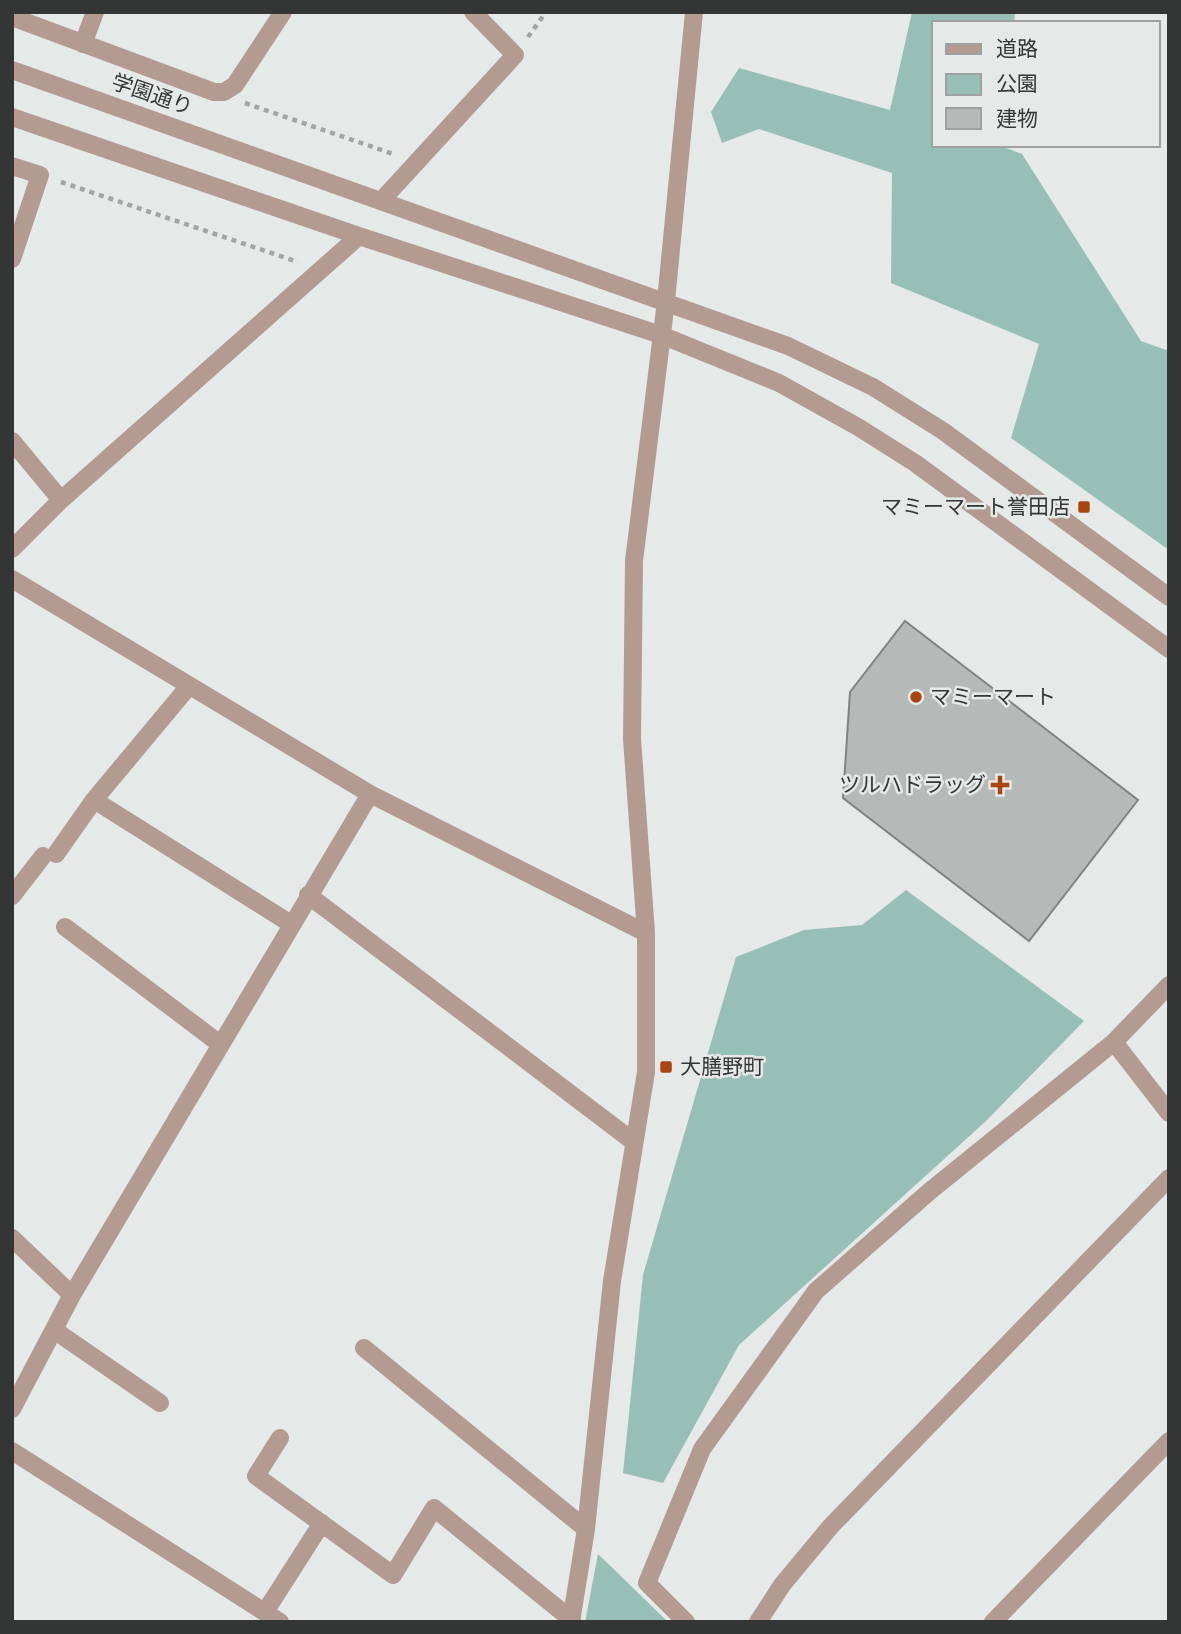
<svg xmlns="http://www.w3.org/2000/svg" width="1181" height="1634" font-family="'Alegreya Sans','Noto Sans JP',sans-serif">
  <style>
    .green { fill: #97bfb6 }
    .building { fill: #b5b9b8; stroke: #808382; stroke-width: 2 }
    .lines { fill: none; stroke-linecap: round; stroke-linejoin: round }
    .path { stroke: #a2a5a5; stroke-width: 4.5; stroke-dasharray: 5 5; stroke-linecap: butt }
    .minor { stroke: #b39b92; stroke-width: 18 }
    .poi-dot { fill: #a94511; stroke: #e5e9e8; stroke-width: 2.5 }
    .labels { text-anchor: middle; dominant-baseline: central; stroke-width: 5; stroke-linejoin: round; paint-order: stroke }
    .street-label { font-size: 21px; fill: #343535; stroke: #e5e9e8 }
    .poi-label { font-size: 21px; fill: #343535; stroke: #e5e9e8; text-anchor: end }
  </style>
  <rect width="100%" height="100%" fill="#e5e9e8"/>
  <!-- green -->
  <path class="green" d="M912 12H1015L1014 23H934V145H998L1022 154 1141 341 1169 351V550L1011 438 1039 344 891 283 892 173 759 129 722 143 711 112 739 68 890 110Z
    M906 890 1084 1021 986 1121 739 1345 663 1483 623 1473 643 1275 736 957 804 930 862 925Z
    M598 1554 668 1622H585Z"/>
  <!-- building -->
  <path class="building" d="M905 621 1138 800 1029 941 843 798 850 692Z"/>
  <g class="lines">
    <!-- path -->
    <path class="path" d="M528 37 546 12
      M245 103 396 155
      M61 182 298 262"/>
    <!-- minor -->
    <path class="minor" d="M12 17 214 92H224L235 85 283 12
      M83 44 95 12
      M12 70 788 346 873 387 943 431 1169 597
      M12 117 359 236 661 335 779 383 858 427 915 463 1169 649
      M12 166 40 175 12 259
      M381 201 515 55 473 12
      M12 441 61 500
      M12 549 61 500 359 236
      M12 579 370 794 646 933
      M94 800 291 924
      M56 854 94 800 189 686
      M308 895 634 1142
      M12 896 43 856
      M65 927 220 1044
      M1114 1042 1169 1113
      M12 1238 72 1295
      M54 1330 160 1403
      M364 1348 586 1529
      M12 1409 72 1295 370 794
      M280 1438 256 1476 393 1575 434 1508 572 1620
      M12 1451 280 1622
      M265 1612 322 1523
      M571 1622 586 1529 612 1281 646 1072V933L632 739 634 561 666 301 694 12
      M686 1622 647 1583 702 1449 816 1291 930 1191 1114 1042 1169 985
      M758 1622 782 1585 831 1526 1169 1178
      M993 1622 1169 1441"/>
  </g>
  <!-- markers -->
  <g class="poi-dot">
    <rect x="1077" y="500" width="14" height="14" rx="3.5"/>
    <circle cx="916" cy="697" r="7"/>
    <path d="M996.5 774.5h7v7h7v7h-7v7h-7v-7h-7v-7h7z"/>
    <rect x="659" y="1060" width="14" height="14" rx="3.5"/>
  </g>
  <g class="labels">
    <!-- street labels -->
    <g class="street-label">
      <text transform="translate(152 95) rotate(19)">学園通り</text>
    </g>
    <!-- poi labels -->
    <g class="poi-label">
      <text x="1070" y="507">マミーマート誉田店</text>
      <text x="930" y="697" text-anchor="start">マミーマート</text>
      <text x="986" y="785">ツルハドラッグ</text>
      <text x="680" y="1067" text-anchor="start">大膳野町</text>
    </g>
  </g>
  <!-- border -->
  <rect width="1181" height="1634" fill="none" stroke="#343535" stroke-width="28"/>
  <!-- legend -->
  <rect x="932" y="21" width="228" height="126" fill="#e5e9e8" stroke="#9ea1a0" stroke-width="2"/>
  <rect x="946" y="44" width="35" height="10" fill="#b39b92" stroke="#9ea1a0" stroke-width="2"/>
  <text x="996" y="56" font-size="21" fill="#343535">道路</text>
  <rect x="946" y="74" width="35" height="21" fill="#97bfb6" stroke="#9ea1a0" stroke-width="2"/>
  <text x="996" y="91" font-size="21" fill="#343535">公園</text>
  <rect x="946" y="108" width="35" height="21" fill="#b5b9b8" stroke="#9ea1a0" stroke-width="2"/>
  <text x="996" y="126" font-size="21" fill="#343535">建物</text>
</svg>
